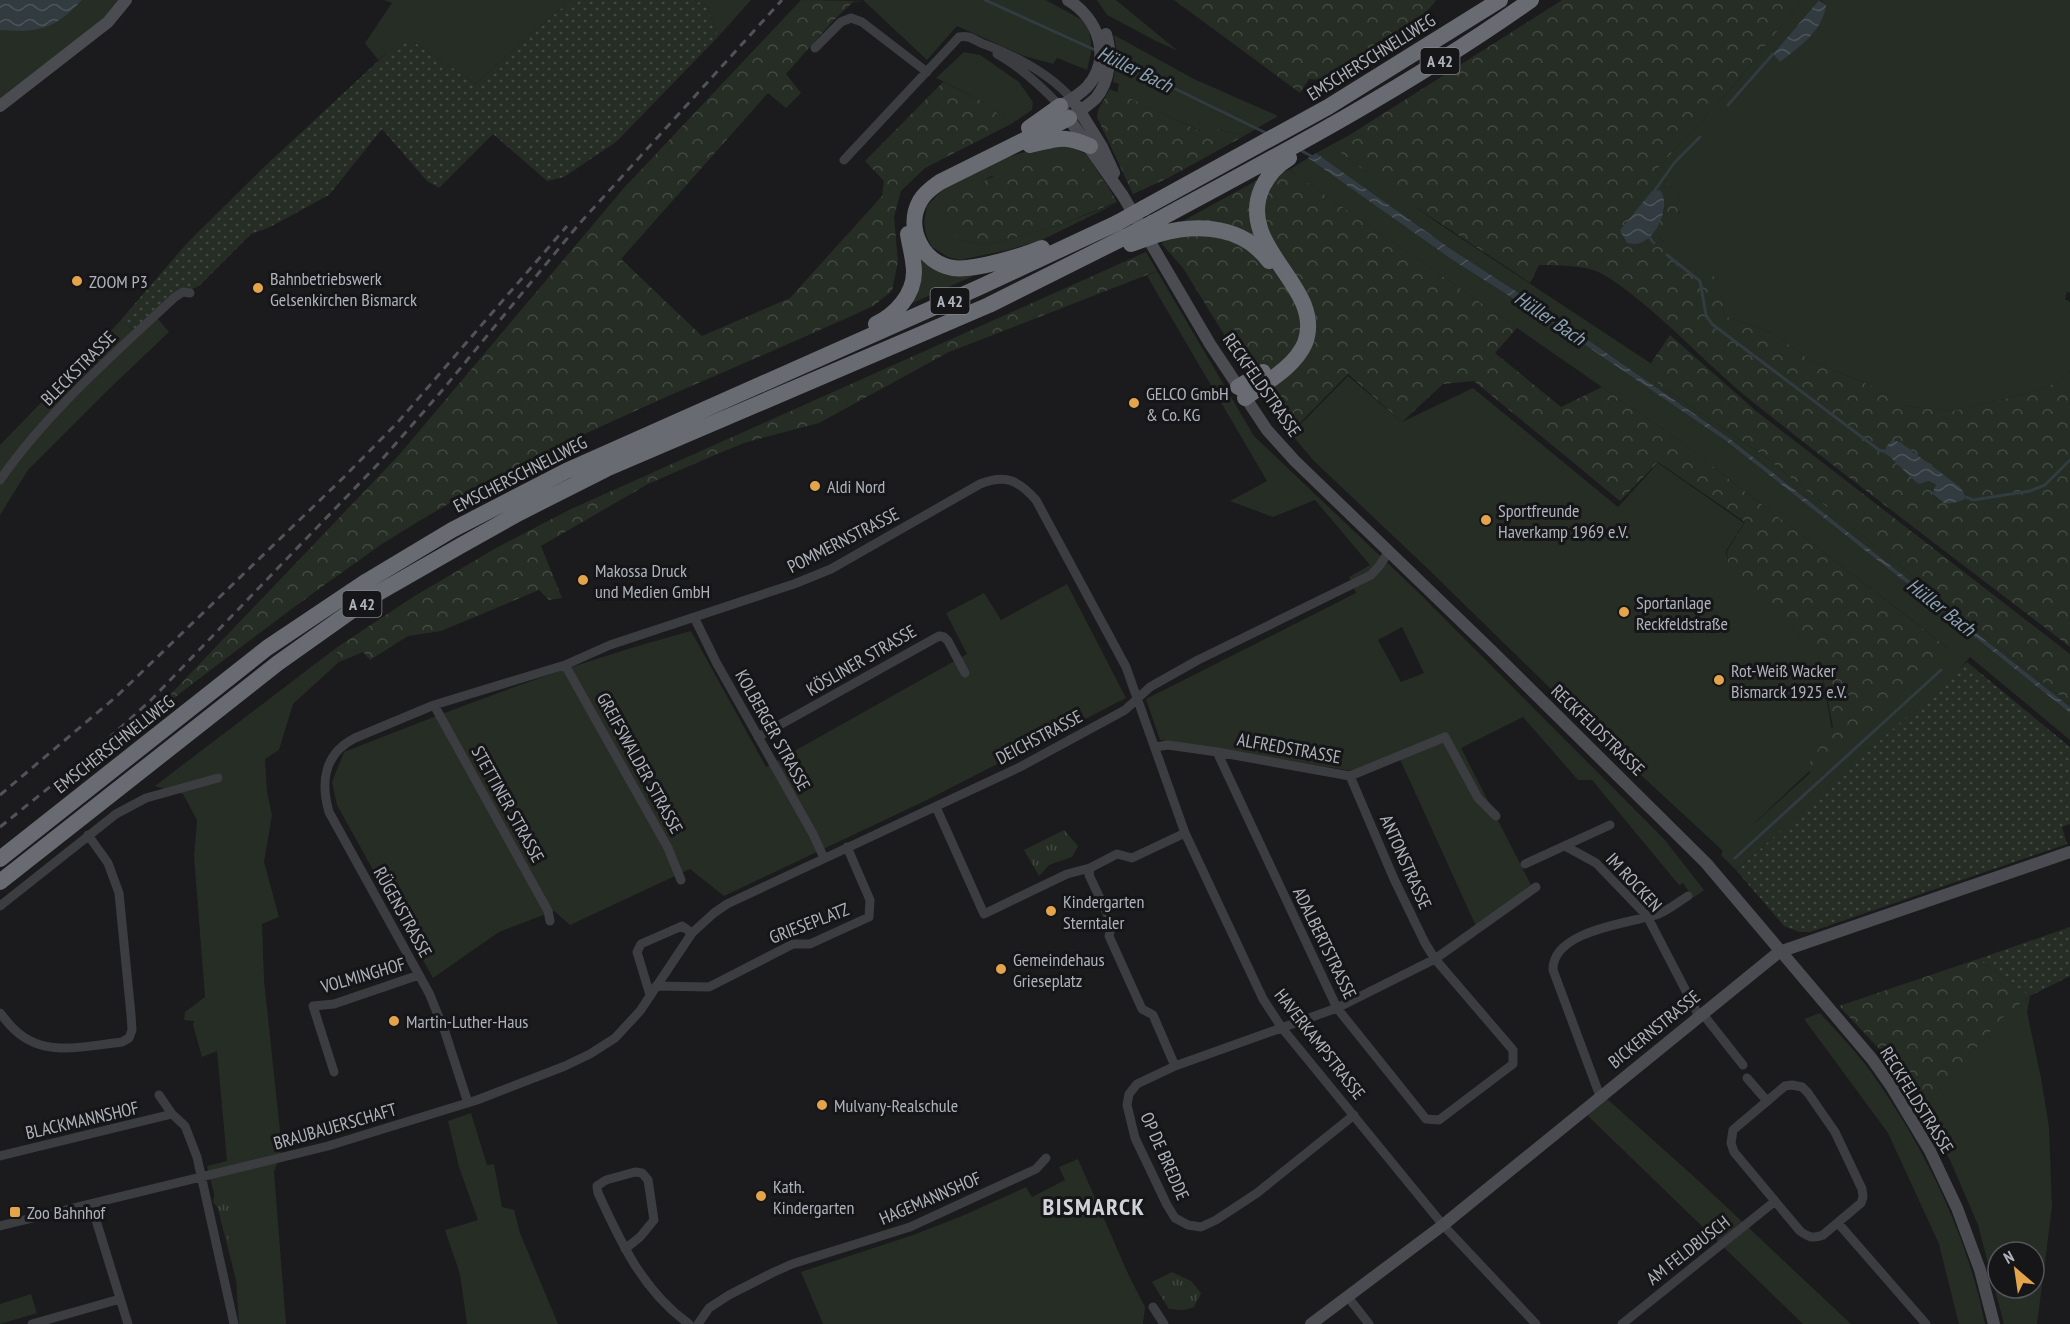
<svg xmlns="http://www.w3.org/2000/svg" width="2070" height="1324" font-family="'PT Sans Narrow',sans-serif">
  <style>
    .grass { fill: #252d25; fill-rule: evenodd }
    .forest { fill: url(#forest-crowns); fill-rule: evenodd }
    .park { fill: url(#park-tufts) }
    .garden { fill: url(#garden-dots) }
    .water { fill: url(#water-waves) }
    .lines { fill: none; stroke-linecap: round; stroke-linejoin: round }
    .stream { stroke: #313b40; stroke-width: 3 }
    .street { stroke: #3c3d41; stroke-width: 9 }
    .secondary { stroke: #4a4c51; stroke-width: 12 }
    .highway { stroke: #686c72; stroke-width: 16 }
    .rail { stroke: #515358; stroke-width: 3; stroke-dasharray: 8 6; stroke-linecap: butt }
    .highway-bridge { stroke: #686c72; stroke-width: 16 }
    .poi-dot { fill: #e3a44c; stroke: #161618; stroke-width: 2 }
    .labels { text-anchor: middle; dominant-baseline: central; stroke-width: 6; stroke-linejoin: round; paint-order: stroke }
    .shield { fill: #161618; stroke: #80848a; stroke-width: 1.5 }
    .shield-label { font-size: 16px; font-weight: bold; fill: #aeb3bb }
    .street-label { font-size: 18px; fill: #aeb3bb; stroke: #161618 }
    .poi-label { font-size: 18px; fill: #aeb3bb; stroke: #161618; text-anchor: start }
    .water-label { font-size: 20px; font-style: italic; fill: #89a2b2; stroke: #161618 }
    .district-label { font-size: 24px; font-weight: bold; letter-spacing: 1.5px; fill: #cfd2d7; stroke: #161618 }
  </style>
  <defs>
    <pattern id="forest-crowns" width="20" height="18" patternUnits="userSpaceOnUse" patternTransform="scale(1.5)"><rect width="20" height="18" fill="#252d25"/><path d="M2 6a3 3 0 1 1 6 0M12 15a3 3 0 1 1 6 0" fill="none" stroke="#424943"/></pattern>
    <pattern id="park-tufts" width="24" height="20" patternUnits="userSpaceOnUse" patternTransform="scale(1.5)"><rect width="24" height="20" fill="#252d25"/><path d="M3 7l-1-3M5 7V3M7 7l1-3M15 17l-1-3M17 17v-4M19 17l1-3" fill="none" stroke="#424943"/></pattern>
    <pattern id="garden-dots" width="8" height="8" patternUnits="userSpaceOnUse" patternTransform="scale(1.5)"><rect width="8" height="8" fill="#252d25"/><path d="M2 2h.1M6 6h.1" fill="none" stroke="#424943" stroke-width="1.8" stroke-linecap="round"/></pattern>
    <pattern id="water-waves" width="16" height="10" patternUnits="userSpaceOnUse" patternTransform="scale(1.5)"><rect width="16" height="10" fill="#313b40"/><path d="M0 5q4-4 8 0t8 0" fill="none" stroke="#4c555a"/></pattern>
  </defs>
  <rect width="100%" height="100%" fill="#1b1b1d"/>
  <!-- grass -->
  <path class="grass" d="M0 0H120L104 20 0 100Z
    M384 0H575H572L528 36 476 84 414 42C399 41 389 51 378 60L365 43 392 3Z
    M694 0H751L718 37 707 6Z
    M863 0H1046L1084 21 1089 31 1091 42V53L1087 70 1057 58 1053 64 1024 56 957 26 927 60Z
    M1097 0H1116L1178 51 1156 41 1107 15Z
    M1802 0H1819L1773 54 1826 5 1821 0H2070V293L2067 292 2065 299 2070 302V371L2059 382 2028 393 1953 411 1901 406 1870 385 1813 362 1772 333 1725 316 1719 281 1659 238 1680 212 1679 194 1655 171 1725 96Z
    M1114 35 1194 79 1278 116 1244 136 1208 127 1201 131 1117 93 1119 84 1113 82 1117 53Z
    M964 52 980 55 1019 82 1033 102 1032 110 1011 124 982 101 936 78Z
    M1062 142 1086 154 1104 181 1096 175 991 176 946 206 960 240 986 245 1054 227 1117 203 1042 240 1008 250 960 260 948 257 932 247 926 235 924 222 927 206 943 189 1000 159Z
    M1331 145 1358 166 1438 223 1658 368V384L1764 456 2070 704V707L1729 438 1545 310 1448 247 1316 153Z
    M1308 158 1451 259 1569 334 1726 441 1975 637 1972 642 1976 638 2070 713V740L1970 657 1954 675 1747 861 1736 870 1721 855 1723 851 1601 738 1426 567 1314 461 1291 434 1348 376 1402 422 1473 388 1618 507 1658 463 1744 523 1726 551 1728 563 1819 657 1835 747 1747 830 1948 648 1677 439 1289 170Z
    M916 251 989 269 908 305Z
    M1157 271 1254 436 1418 592 1664 839 1704 890 1693 898 1683 883 1679 885 1592 780H1578L1523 717 1461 748 1531 885 1476 926 1398 755 1353 771 1160 740 1146 699 1356 593 1349 577 1370 565 1315 500 1273 517 1230 501 1267 481 1147 276ZM1402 627 1424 673 1401 682 1378 640Z
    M156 317 169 332 109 389 28 470 0 515V445L120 321 139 333Z
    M1067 584 1126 698 929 799 724 896 690 869 570 925 554 911 499 932 433 978 337 805 332 782 344 752C458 707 572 663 691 631L766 767 967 654 946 613 984 593 1001 620Z
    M336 648 339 662 293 704 279 750 265 759 267 792 272 815 264 862 279 917 262 924 264 980 282 1149 274 1172 286 1324H239L236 1280 207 1166 227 1161 217 1051 202 1057 193 1025 194 1021 184 1020 185 1012 205 997 194 856 197 820 183 794 155 786Z
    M2030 996 2027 1012 2041 1078 2049 1127 2052 1207 2037 1324H2004L1978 1225 1950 1160 1922 1110 2003 1016ZM1998 1252H2034V1288H1998Z
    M1820 1013C1837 1032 1856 1051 1871 1072 1923 1145 1968 1235 1985 1324H1959L1939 1244 1888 1133 1804 1019Z
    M1605 1097 1701 1183 1851 1324H1803L1586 1114Z
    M471 1113 487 1165 494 1164 502 1207 514 1210 520 1233 558 1324H467L460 1274 445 1230 478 1220 459 1167 448 1121Z
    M1078 1159 1129 1276 1145 1307 1143 1324H823L801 1272 913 1235 962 1216 1026 1187 1032 1197 1065 1180 1059 1167Z
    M31 1294 37 1313 0 1324V1304Z"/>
  <!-- forest -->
  <path class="forest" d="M801 0 863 1 853 2 833 21 786 74 801 93 786 108 768 93 621 259 702 336 790 298 882 196 884 181 865 161 943 82 982 101 1011 124 925 168 901 191 894 217 898 261 892 291 873 306C711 381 542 442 390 539 369 552 348 569 327 583 267 627 208 672 149 717L399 455 623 189Z
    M1174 0H1436C1424 20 1355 67 1332 76 1325 79 1317 80 1309 79L1300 93Z
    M1562 0H1802L1725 96 1655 171 1679 194 1683 205 1675 220 1659 238 1720 281 1725 316 1772 333 1813 362 1870 385 1902 406 1953 411 2028 393 2059 382 2070 371V647C1965 566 1858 486 1754 403 1704 363 1659 310 1606 276 1587 264 1561 266 1539 265L1530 283C1463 237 1394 196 1331 145L1348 136ZM1665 207C1660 225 1651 239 1633 244L1626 242 1623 238ZM1897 440 1959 486 1945 504 1932 495 1936 485 1929 481 1920 484Z
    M1110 89 1200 131 1208 127 1244 136 1168 178 1133 194 1097 117 1098 110Z
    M1044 162C1063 165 1090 165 1104 181 1109 187 1113 196 1117 202L1054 227 986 245 960 240 946 221V206C976 183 1006 166 1044 162Z
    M1289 170 1517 328 1495 353 1561 407 1602 387 1677 439 1949 649 1811 773 1806 768 1833 727 1819 657 1728 564 1727 551 1745 522 1658 462 1620 501 1474 381 1443 384 1402 422 1348 374 1290 433 1238 357 1183 268 1162 244 1170 228 1265 176Z
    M1146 252 1157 271 949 352 819 423 747 442 717 454 648 484 541 546 562 598 549 600 539 590 441 631 408 636 370 660 363 652 339 662 336 648 413 597 496 548 569 510Z
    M1670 335 1756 411 2070 654V704L1764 456 1658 384V368L1651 363Z
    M1978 959 2030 996 2003 1017 1922 1110 1883 1053 1839 1006Z"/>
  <!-- park -->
  <path class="park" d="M1064 830 1078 846 1072 857 1049 865 1039 876 1024 850Z
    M226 1187 232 1188C243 1204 231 1221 237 1238L233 1244 227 1239C229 1226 222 1212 213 1202L215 1191Z
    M1172 1272 1191 1281 1201 1293 1194 1307 1184 1310 1169 1309 1152 1282Z"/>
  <!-- garden -->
  <path class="garden" d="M572 0H694L707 6 718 37 616 142 564 177 547 181 493 134 439 188 427 181 382 129 329 195 270 227 251 234 199 286 183 293 140 333 120 321 188 242 263 168 390 50 405 41 414 42 476 84 528 36Z
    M1967 662 2070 747V824L2062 827 2067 844 1810 932H1799L1784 926 1736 870 1747 861Z
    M2070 927V976L2030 996 1978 959Z"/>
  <!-- water -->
  <path class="water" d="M0 0H82C55 29 39 33 0 30Z
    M1819 0 1826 5C1823 31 1799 47 1780 62L1773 54Z
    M1316 153 1448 247 1545 310 1729 438 2070 707V713L1976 638 1972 641 1975 637 1726 441 1569 334 1451 259 1308 158Z
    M1660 190C1674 208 1650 254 1626 242L1620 230 1652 191Z
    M1892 440 1900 442 1959 486 1964 493 1965 499 1958 502 1945 504 1932 494 1936 485 1929 481 1920 484 1917 483 1885 452 1886 447Z"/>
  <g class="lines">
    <!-- stream -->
    <path class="stream" d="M985 0 1095 50
      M1112 58 1268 134
      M1728 105 1773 54
      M1300 150 1313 157
      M1655 190 1675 162 1700 137
      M1649 237 1654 243
      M1667 255 1700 281 1706 315 1712 324 1879 450 1885 452
      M1966 497 1973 500 2030 491 2045 485 2070 460
      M1735 858 1941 670"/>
    <!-- street -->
    <path class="street" d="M815 48 841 22 851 18 862 22 927 72
      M997 54C1021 67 1041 86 1060 106
      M844 160 959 37C968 35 973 39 981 43 1014 55 1048 72 1072 99
      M0 480C46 413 115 353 175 297L183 292 190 293
      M695 619 716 662 813 834 824 858
      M565 665 668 848 681 880
      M434 705 548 911 550 921
      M758 737 939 636 944 637 948 641 965 673
      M1155 747 1168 745 1217 752 1350 776 1445 737 1478 798 1496 816
      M1217 752 1337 1008 1426 1119 1439 1120 1513 1064V1050L1435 959 1425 943 1394 879 1350 776
      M936 807 984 914 1067 874 1090 868 1117 854 1132 858 1185 833
      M1565 846 1596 863 1647 916 1699 1016
      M1525 864 1610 825
      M1090 868 1089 875 1112 924 1109 936 1142 1009 1153 1015 1175 1066
      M0 906 116 814 146 798 218 778
      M656 986 709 987 793 944H810L869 917 870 900 847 847
      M650 995 637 952 641 944 682 926 692 933
      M0 1013C5 1019 10 1026 16 1031 45 1058 86 1046 122 1042L129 1038 132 1030 131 1015 119 893 108 863 88 835
      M1702 1013 1743 1065
      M334 1072 313 1006 334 1004 419 975
      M1747 1078 1767 1101
      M1792 1085 1802 1087 1808 1093 1835 1132 1862 1189 1863 1197 1861 1203 1823 1235C1813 1239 1808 1237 1800 1231L1734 1152 1731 1143 1733 1130 1785 1086Z
      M159 1095 172 1114
      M1600 1096 1553 970C1552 931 1628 923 1656 915 1666 912 1678 902 1688 896
      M468 1103 445 1032 429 993 329 812C320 781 325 753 355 738L434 705 565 665 610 645 794 584 831 569 980 484C1006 474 1018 480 1036 500L1126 667 1185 833 1263 999 1282 1028 1443 1225 1536 1324
      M1354 1115 1257 1193 1216 1220 1201 1227 1188 1225 1175 1218 1167 1205 1135 1138 1127 1105 1129 1094 1137 1084 1175 1066 1337 1008 1435 959 1536 887
      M0 1156 172 1114 185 1126 197 1157 234 1324
      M91 1204 128 1324
      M1838 1223 1926 1324
      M0 1226 328 1146 477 1100 565 1066 590 1054 615 1038 640 1011 692 933 714 913 727 904 1020 767 1125 710 1150 687 1198 660 1371 575 1380 565 1389 551
      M625 1249 640 1237 654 1220 648 1180 642 1173 635 1172 606 1180 597 1186 598 1193C621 1243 643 1291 689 1324
      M1348 1297 1369 1324
      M1153 1307 1164 1324
      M32 1324 120 1299
      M698 1324 709 1308 729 1295 772 1273 792 1264 910 1227 1036 1169 1046 1158
      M1622 1324 1774 1202"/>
    <!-- secondary -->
    <path class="secondary" d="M1068 0C1098 18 1113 58 1087 87 1079 95 1069 101 1060 106L1123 196 1210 344 1267 430 1295 461 1493 652 1706 863 1872 1059 1891 1086 1930 1151 1957 1208 1980 1270 1994 1324
      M1076 105 1102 147 1114 173
      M0 106 108 22 126 0
      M1069 118C1078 112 1088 106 1096 98 1110 81 1112 54 1106 34
      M1311 1324 1443 1225 1779 952 2070 852"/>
    <!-- highway -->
    <path class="highway" d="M1029 128 1060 106
      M1030 145C1057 139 1063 134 1090 146
      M1144 208 1328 107 1500 0
      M1152 223C1281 154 1411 85 1531 0
      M1159 234C1199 223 1243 226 1269 261
      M1042 248C1022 256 974 271 953 268 922 263 905 228 920 201 925 192 933 187 940 182L1069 118
      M876 324C895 315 914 295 914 272 914 260 910 247 908 234
      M1238 387 1263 372
      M1245 398C1265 383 1295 367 1305 343 1326 287 1235 248 1262 188 1268 175 1277 165 1289 158
      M0 859 267 648 367 581 452 530 566 471 980 287 1117 223
      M0 882 278 663 371 597 460 546 519 513 606 469 989 305 1125 237"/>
    <!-- rail -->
    <path class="rail" d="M0 795 117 696 344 477 398 422 567 226
      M0 827 97 749 151 700 378 464 440 393 579 224 782 0"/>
    <!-- highway-bridge -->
    <path class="highway-bridge" d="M1117 223 1144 208
      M1125 237 1152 223
      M1131 244 1159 234"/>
  </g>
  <!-- markers -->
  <g class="poi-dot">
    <circle cx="77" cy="281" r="6"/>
    <circle cx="258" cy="288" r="6"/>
    <circle cx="1134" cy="403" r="6"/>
    <circle cx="815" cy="486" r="6"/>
    <circle cx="1486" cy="520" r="6"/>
    <circle cx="583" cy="580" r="6"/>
    <circle cx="1624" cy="612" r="6"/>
    <circle cx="1719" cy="680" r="6"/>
    <circle cx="1051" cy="911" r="6"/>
    <circle cx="1001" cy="969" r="6"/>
    <circle cx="394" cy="1021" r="6"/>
    <circle cx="822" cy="1105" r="6"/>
    <circle cx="761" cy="1196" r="6"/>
    <rect x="9" y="1206" width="12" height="12" rx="3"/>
  </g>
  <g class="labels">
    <!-- shield labels -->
    <g class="shield">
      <rect x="1420.5" y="48" width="39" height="26" rx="4.5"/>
      <rect x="930.5" y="288" width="39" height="26" rx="4.5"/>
      <rect x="342.5" y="591" width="39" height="26" rx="4.5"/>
    </g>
    <g class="shield-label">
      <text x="1440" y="61">A 42</text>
      <text x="950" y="301">A 42</text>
      <text x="362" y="604">A 42</text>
    </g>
    <!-- street labels -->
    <g class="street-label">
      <text transform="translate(1371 57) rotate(-32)">EMSCHERSCHNELLWEG</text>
      <text transform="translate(78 368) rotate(-45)">BLECKSTRASSE</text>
      <text transform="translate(1262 385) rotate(55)">RECKFELDSTRASSE</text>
      <text transform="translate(520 474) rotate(-27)">EMSCHERSCHNELLWEG</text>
      <text transform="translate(843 540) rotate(-27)">POMMERNSTRASSE</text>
      <text transform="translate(861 660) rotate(-30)">KÖSLINER STRASSE</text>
      <text transform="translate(773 730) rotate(61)">KOLBERGER STRASSE</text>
      <text transform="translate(1598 730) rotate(44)">RECKFELDSTRASSE</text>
      <text transform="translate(1039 737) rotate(-28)">DEICHSTRASSE</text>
      <text transform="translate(114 744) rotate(-38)">EMSCHERSCHNELLWEG</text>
      <text transform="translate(1289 748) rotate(10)">ALFREDSTRASSE</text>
      <text transform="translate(640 763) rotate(61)">GREIFSWALDER STRASSE</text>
      <text transform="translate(508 804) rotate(61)">STETTINER STRASSE</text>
      <text transform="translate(1406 862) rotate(66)">ANTONSTRASSE</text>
      <text transform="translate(1634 882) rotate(47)">IM ROCKEN</text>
      <text transform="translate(403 912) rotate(61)">RÜGENSTRASSE</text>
      <text transform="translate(809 923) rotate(-21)">GRIESEPLATZ</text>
      <text transform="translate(1325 943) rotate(64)">ADALBERTSTRASSE</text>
      <text transform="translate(363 975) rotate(-16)">VOLMINGHOF</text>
      <text transform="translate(1654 1029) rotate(-39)">BICKERNSTRASSE</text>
      <text transform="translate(1320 1044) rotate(52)">HAVERKAMPSTRASSE</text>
      <text transform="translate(1917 1100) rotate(58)">RECKFELDSTRASSE</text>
      <text transform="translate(82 1120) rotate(-13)">BLACKMANNSHOF</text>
      <text transform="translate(335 1126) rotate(-16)">BRAUBAUERSCHAFT</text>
      <text transform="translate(1165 1156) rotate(66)">OP DE BREDDE</text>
      <text transform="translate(930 1198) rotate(-23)">HAGEMANNSHOF</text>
      <text transform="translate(1688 1250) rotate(-38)">AM FELDBUSCH</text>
    </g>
    <!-- poi labels -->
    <g class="poi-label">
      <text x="270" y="278">Bahnbetriebswerk<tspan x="270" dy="21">Gelsenkirchen Bismarck</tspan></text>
      <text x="89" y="281">ZOOM P3</text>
      <text x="1146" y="393">GELCO GmbH<tspan x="1146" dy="21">&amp; Co. KG</tspan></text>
      <text x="827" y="486">Aldi Nord</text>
      <text x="1498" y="510">Sportfreunde<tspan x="1498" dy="21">Haverkamp 1969 e.V.</tspan></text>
      <text x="595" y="570">Makossa Druck<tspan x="595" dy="21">und Medien GmbH</tspan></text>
      <text x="1636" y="602">Sportanlage<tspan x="1636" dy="21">Reckfeldstraße</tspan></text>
      <text x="1731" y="670">Rot-Weiß Wacker<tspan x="1731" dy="21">Bismarck 1925 e.V.</tspan></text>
      <text x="1063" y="901">Kindergarten<tspan x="1063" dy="21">Sterntaler</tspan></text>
      <text x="1013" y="959">Gemeindehaus<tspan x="1013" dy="21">Grieseplatz</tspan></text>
      <text x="406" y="1021">Martin-Luther-Haus</text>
      <text x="834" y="1105">Mulvany-Realschule</text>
      <text x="773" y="1186">Kath.<tspan x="773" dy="21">Kindergarten</tspan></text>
      <text x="27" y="1212">Zoo Bahnhof</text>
    </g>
    <!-- water labels -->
    <g class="water-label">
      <text transform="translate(1135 69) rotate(26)">Hüller Bach</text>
      <text transform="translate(1550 318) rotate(34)">Hüller Bach</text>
      <text transform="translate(1941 607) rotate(38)">Hüller Bach</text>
    </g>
    <!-- district labels -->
    <g class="district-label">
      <text x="1094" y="1206">BISMARCK</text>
    </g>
  </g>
  <!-- north arrow -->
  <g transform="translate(2016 1270) rotate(331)"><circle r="28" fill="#161618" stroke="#535559" stroke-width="1.5"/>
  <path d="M0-4.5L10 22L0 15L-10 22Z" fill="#e3a44c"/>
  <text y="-9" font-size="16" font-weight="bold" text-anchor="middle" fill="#aeb3bb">N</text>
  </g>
</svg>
